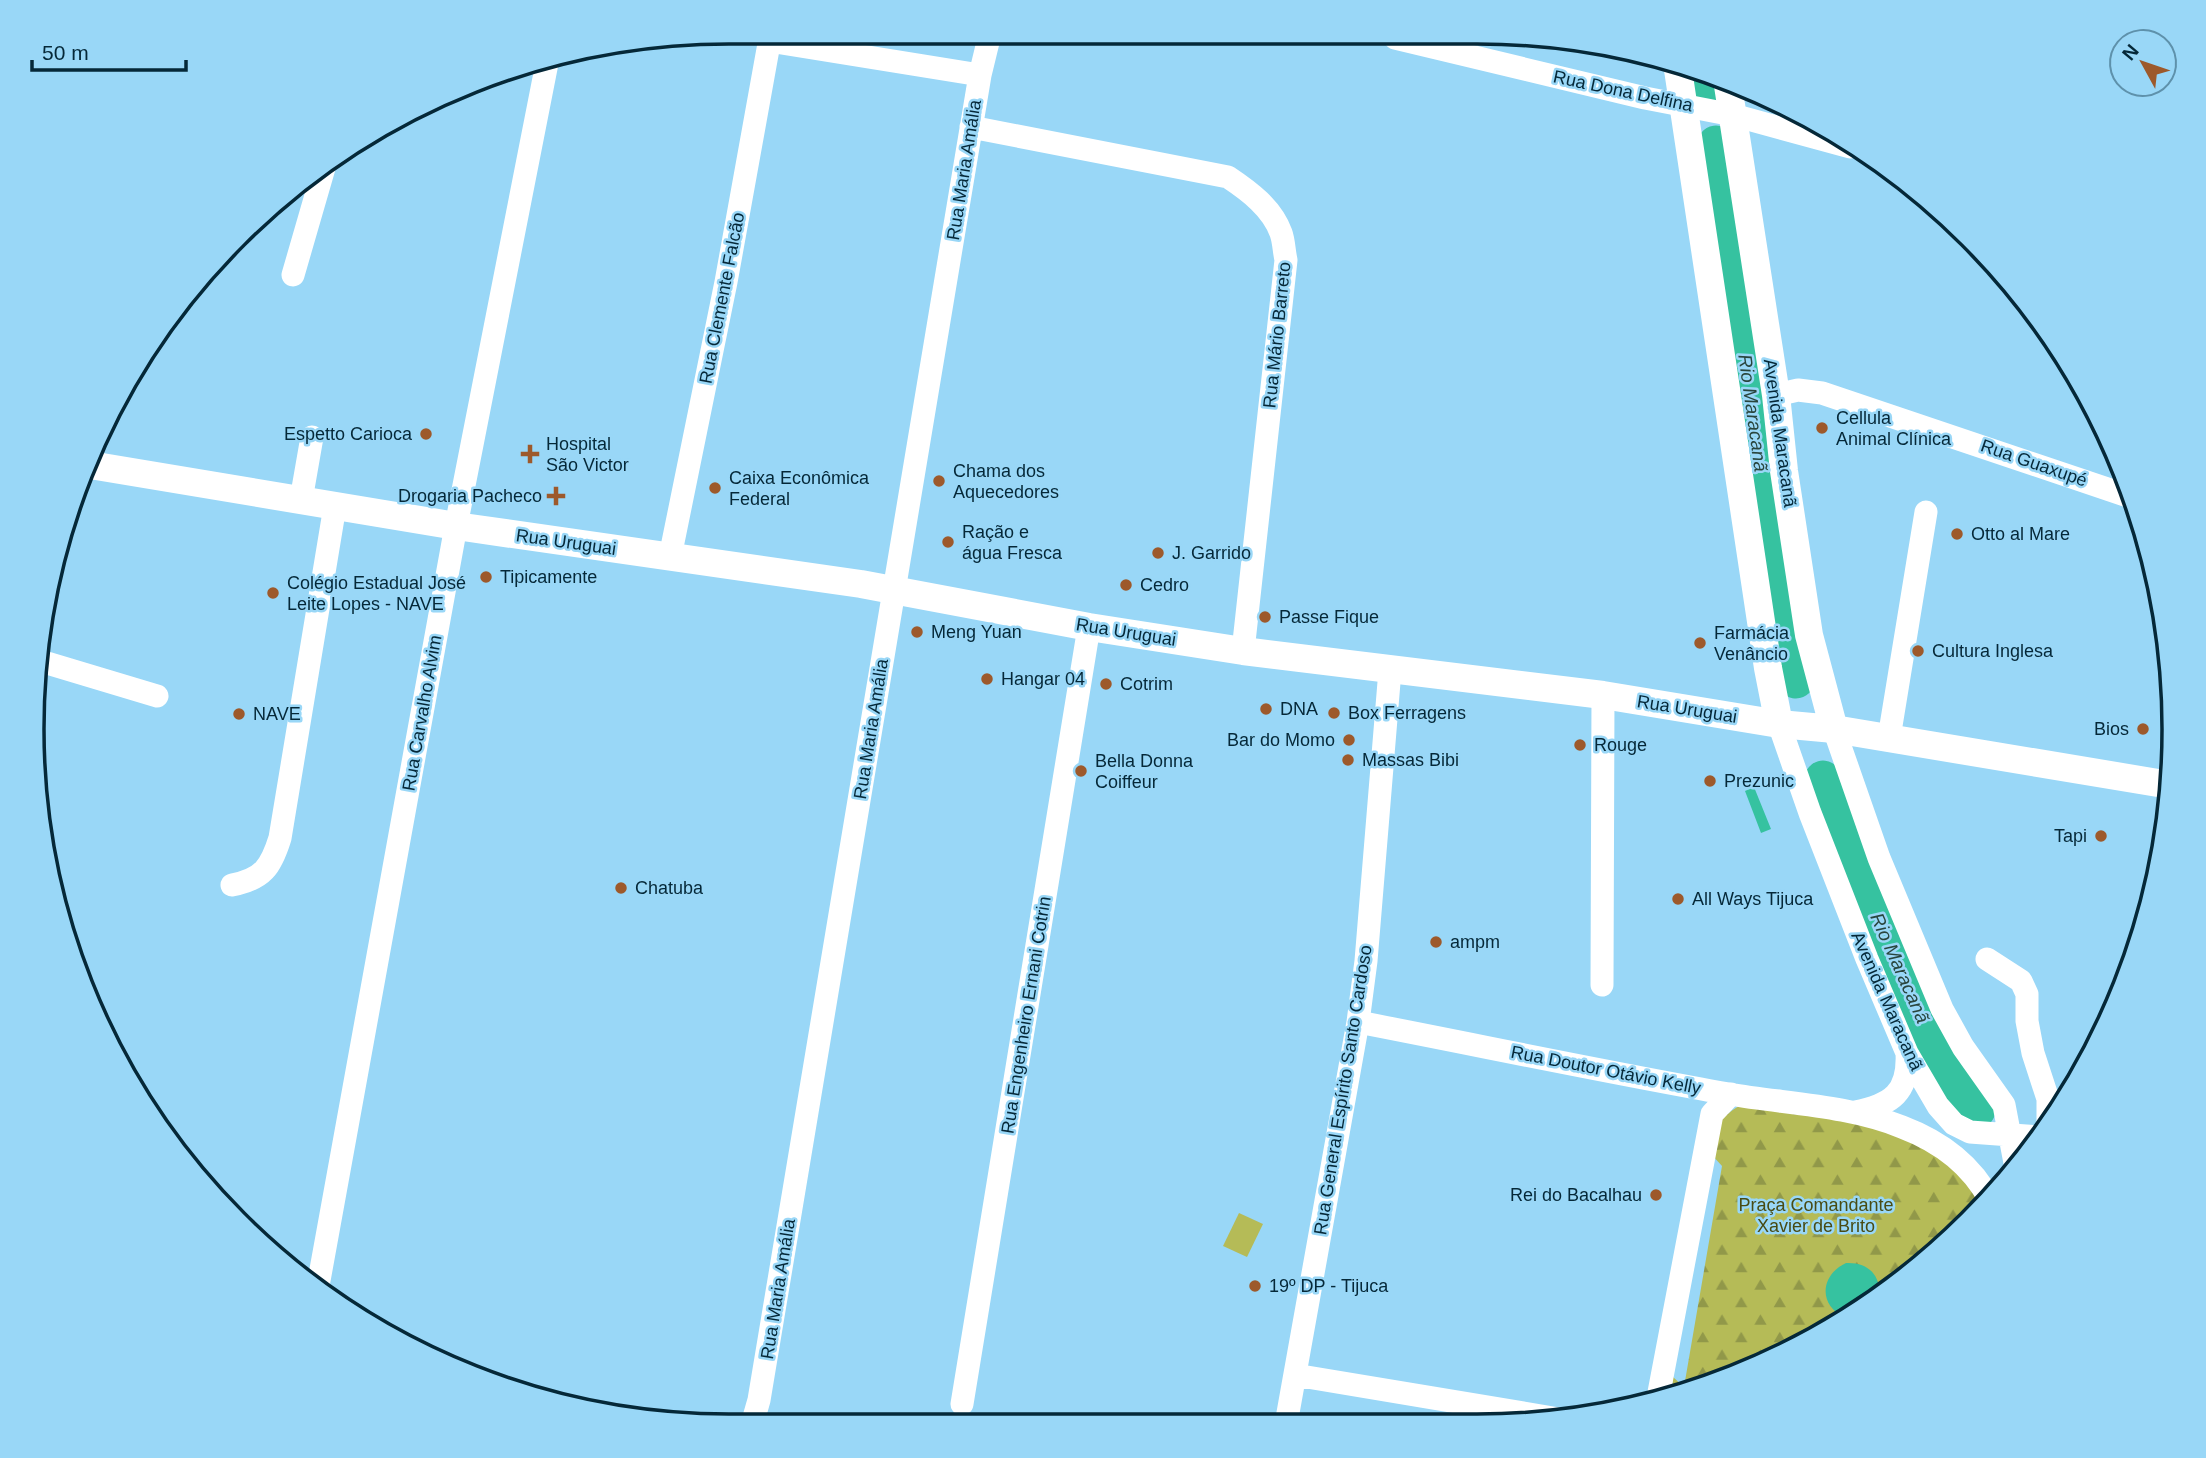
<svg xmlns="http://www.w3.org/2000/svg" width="2206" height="1458" font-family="Helvetica,sans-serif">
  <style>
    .green { fill: #b5bb57 }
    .forest { fill: url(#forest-firs) }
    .water { fill: #36c2a0 }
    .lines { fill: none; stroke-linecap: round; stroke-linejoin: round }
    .river { stroke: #36c2a0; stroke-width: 37 }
    .minor { stroke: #fff; stroke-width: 23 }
    .major { stroke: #fff; stroke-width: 28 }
    .poi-dot { fill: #9d592b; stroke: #99d7f7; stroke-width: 2.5 }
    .labels { text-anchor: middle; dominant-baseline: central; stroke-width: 5; stroke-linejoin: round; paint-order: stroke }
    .street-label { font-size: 18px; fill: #052838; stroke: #99d7f7 }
    .poi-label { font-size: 18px; fill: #052838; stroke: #99d7f7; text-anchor: start }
    .park-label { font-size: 18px; fill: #484b13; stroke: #99d7f7 }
    .water-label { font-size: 19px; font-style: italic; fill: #29453d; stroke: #99d7f7 }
    .rim { fill: none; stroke: #052838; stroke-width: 3.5 }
  </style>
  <defs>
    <pattern id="forest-firs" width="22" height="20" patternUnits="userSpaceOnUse" patternTransform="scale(1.75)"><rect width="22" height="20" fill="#b5bb57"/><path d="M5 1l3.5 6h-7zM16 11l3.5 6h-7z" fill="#919849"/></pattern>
  </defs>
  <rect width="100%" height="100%" fill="#99d7f7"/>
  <!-- green -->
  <path class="green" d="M1239 1213 1263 1224 1247 1257 1223 1246Z"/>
  <!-- forest -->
  <path class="forest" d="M1741 1105 1873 1125 1911 1140 1945 1161 1977 1191 1984 1206 1901 1283 1785 1355 1671 1398 1673 1377 1684 1387 1722 1166 1711 1154C1717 1127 1716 1119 1741 1105Z"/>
  <!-- water -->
  <path class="water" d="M1754 787 1771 829 1761 833 1745 791Z
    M1846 1263C1867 1262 1881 1274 1879 1296L1845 1317C1818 1306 1820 1275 1846 1263Z"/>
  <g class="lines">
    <!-- river -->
    <path class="river" d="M1704 70 1707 91
      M1716 144 1780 602 1796 680
      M1823 779 1831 808 1843 836 1926 1028 1949 1071 1977 1110"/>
    <!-- minor -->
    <path class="minor" d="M1395 38 1645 98 1733 115 1850 147
      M769 41 980 75
      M971 127 1228 177C1249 191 1272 208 1281 233 1284 241 1284 252 1286 260L1243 651
      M293 275 326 161
      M1776 395 1798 390 1822 393 2131 497
      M301 500 312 437
      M670 557 726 282 770 38
      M37 660 157 696
      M1779 724 1810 813 1867 959 1907 1053 1938 1106 1954 1124 1970 1132 2039 1137
      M1834 729 1879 858 1942 1009 1963 1047 2004 1105 2016 1168
      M1889 738 1926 512
      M232 885C263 879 271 867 280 838L335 506
      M1987 959 2021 981 2027 994V1021L2033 1053 2048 1099V1123
      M1602 985 1603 695
      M1358 1022C1482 1046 1605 1072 1729 1094 1787 1104 1847 1105 1902 1127 1939 1141 1971 1164 1990 1200
      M1855 1112C1892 1105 1909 1092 1907 1053
      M318 1286 456 526 548 58
      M1295 1375 1559 1419
      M1657 1403 1712 1114 1731 1094
      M962 1404 1089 627
      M753 1421 759 1400 980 75 989 38
      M1286 1424 1358 1022 1366 961 1390 670"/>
    <!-- major -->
    <path class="major" d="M1677 63 1768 668 1779 724
      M1727 79 1776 395 1784 471 1809 635 1834 729
      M84 464 456 526 861 584 1089 627 1243 651 1603 695 1779 724 1834 729 2170 785"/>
  </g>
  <!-- markers -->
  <g class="poi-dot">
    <circle cx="1822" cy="428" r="7"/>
    <circle cx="426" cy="434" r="7"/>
    <path d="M526.5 443.5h7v7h7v7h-7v7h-7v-7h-7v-7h7z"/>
    <circle cx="939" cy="481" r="7"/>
    <circle cx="715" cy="488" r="7"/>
    <path d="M552.5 485.5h7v7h7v7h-7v7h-7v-7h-7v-7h7z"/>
    <circle cx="1957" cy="534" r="7"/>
    <circle cx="948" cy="542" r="7"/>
    <circle cx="1158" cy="553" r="7"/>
    <circle cx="486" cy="577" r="7"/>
    <circle cx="1126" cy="585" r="7"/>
    <circle cx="273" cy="593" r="7"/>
    <circle cx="1265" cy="617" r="7"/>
    <circle cx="917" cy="632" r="7"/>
    <circle cx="1700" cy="643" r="7"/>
    <circle cx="1918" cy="651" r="7"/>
    <circle cx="987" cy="679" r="7"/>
    <circle cx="1106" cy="684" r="7"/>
    <circle cx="1266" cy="709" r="7"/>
    <circle cx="1334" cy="713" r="7"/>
    <circle cx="239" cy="714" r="7"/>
    <circle cx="2143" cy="729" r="7"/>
    <circle cx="1349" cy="740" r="7"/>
    <circle cx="1580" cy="745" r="7"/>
    <circle cx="1348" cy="760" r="7"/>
    <circle cx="1081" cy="771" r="7"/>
    <circle cx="1710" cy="781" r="7"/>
    <circle cx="2101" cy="836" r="7"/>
    <circle cx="621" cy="888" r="7"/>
    <circle cx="1678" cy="899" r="7"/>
    <circle cx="1436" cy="942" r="7"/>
    <circle cx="1656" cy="1195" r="7"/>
    <circle cx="1255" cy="1286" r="7"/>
  </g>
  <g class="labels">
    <!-- street labels -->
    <g class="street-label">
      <text transform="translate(1623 91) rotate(12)">Rua Dona Delfina</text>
      <text transform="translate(964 170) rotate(-81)">Rua Maria Amália</text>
      <text transform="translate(722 298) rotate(-79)">Rua Clemente Falcão</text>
      <text transform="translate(1277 335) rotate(-84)">Rua Mário Barreto</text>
      <text transform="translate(1780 433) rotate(82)">Avenida Maracanã</text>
      <text transform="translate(2034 463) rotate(19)">Rua Guaxupé</text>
      <text transform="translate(566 542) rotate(8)">Rua Uruguai</text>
      <text transform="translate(1126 632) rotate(9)">Rua Uruguai</text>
      <text transform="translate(1687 709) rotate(9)">Rua Uruguai</text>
      <text transform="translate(422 713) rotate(-80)">Rua Carvalho Alvim</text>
      <text transform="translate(871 729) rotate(-81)">Rua Maria Amália</text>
      <text transform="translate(1887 1001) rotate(66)">Avenida Maracanã</text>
      <text transform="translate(1026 1015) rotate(-81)">Rua Engenheiro Ernani Cotrin</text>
      <text transform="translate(1606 1070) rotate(11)">Rua Doutor Otávio Kelly</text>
      <text transform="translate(1343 1090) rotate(-81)">Rua General Espírito Santo Cardoso</text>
      <text transform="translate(778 1289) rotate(-81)">Rua Maria Amália</text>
    </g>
    <!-- poi labels -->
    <g class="poi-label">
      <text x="1836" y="418">Cellula<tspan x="1836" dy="21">Animal Clínica</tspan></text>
      <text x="412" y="434" text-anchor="end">Espetto Carioca</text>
      <text x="546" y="444">Hospital<tspan x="546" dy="21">São Victor</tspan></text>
      <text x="953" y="471">Chama dos<tspan x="953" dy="21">Aquecedores</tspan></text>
      <text x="729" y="478">Caixa Econômica<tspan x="729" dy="21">Federal</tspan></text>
      <text x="542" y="496" text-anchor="end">Drogaria Pacheco</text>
      <text x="962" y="532">Ração e<tspan x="962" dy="21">água Fresca</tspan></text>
      <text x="1971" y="534">Otto al Mare</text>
      <text x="1172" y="553">J. Garrido</text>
      <text x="500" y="577">Tipicamente</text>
      <text x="287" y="583">Colégio Estadual José<tspan x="287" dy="21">Leite Lopes - NAVE</tspan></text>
      <text x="1140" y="585">Cedro</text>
      <text x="1279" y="617">Passe Fique</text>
      <text x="931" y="632">Meng Yuan</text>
      <text x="1714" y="633">Farmácia<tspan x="1714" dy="21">Venâncio</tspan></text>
      <text x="1932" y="651">Cultura Inglesa</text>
      <text x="1001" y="679">Hangar 04</text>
      <text x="1120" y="684">Cotrim</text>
      <text x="1280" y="709">DNA</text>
      <text x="1348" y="713">Box Ferragens</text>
      <text x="253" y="714">NAVE</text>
      <text x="2129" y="729" text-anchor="end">Bios</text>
      <text x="1335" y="740" text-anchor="end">Bar do Momo</text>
      <text x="1594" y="745">Rouge</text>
      <text x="1362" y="760">Massas Bibi</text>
      <text x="1095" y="761">Bella Donna<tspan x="1095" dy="21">Coiffeur</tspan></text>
      <text x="1724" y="781">Prezunic</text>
      <text x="2087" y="836" text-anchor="end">Tapi</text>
      <text x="635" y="888">Chatuba</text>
      <text x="1692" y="899">All Ways Tijuca</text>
      <text x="1450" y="942">ampm</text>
      <text x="1642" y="1195" text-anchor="end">Rei do Bacalhau</text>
      <text x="1269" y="1286">19º DP - Tijuca</text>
    </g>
    <!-- park labels -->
    <g class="park-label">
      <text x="1816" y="1205">Praça Comandante<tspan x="1816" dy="21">Xavier de Brito</tspan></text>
    </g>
    <!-- water labels -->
    <g class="water-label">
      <text transform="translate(1753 413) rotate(82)">Rio Maracanã</text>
      <text transform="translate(1900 968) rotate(66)">Rio Maracanã</text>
    </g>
  </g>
  <!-- crop -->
  <path d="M0 0H2206V1458H0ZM729 44H1477A685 685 0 0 1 2162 729V729A685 685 0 0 1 1477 1414H729A685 685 0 0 1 44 729V729A685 685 0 0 1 729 44Z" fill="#99d7f7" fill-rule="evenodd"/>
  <path class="rim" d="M729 44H1477A685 685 0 0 1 2162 729V729A685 685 0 0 1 1477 1414H729A685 685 0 0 1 44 729V729A685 685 0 0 1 729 44Z"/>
  <!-- north arrow -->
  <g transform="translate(2143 63) rotate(310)"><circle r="33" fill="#99d7f7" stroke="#5e91ab" stroke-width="2"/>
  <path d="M0-5L12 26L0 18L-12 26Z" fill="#9d592b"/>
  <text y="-10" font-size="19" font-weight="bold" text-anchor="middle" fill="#052838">N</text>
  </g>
  <!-- scale -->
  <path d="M32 60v10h154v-10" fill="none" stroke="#052838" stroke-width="3.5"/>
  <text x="42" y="60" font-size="21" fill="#052838" stroke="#99d7f7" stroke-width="5" paint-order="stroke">50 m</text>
</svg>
